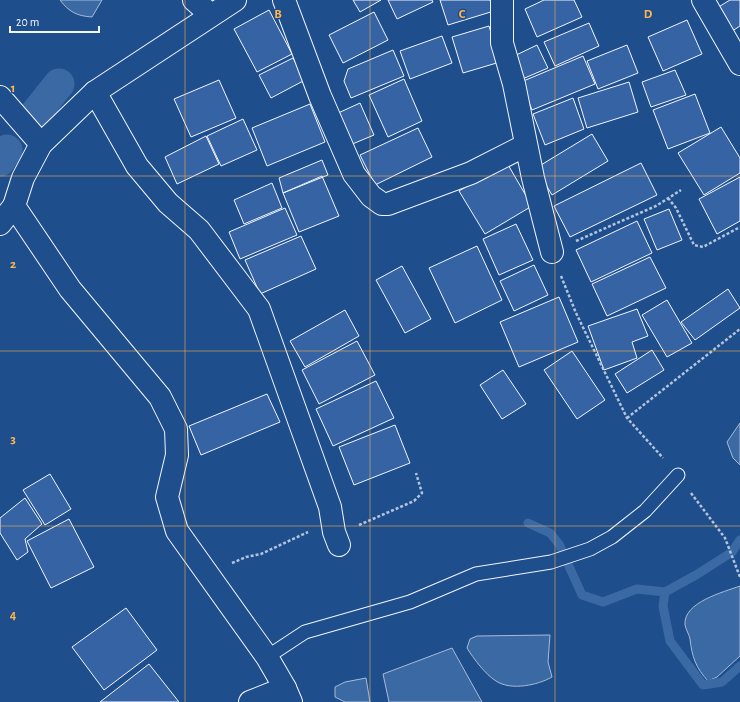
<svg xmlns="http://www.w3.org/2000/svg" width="740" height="702" font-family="'Alegreya Sans',sans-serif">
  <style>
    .water { fill: #3b69a3; stroke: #a8bbd7 }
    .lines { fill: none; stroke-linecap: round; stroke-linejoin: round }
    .stream { stroke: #3b69a3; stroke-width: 9 }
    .canal { stroke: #3b69a3; stroke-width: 31 }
    .building { fill: #3563a3; stroke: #f2f6ff }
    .lane-casing { stroke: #f2f6ff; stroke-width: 15 }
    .street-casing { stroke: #f2f6ff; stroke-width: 24 }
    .secondary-casing { stroke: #f2f6ff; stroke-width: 24 }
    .path { stroke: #b3c4dc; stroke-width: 2.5; stroke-dasharray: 3 2; stroke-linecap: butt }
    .lane { stroke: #1f4e8c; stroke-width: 13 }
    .street { stroke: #1f4e8c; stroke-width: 22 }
    .secondary { stroke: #1f4e8c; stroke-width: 22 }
    .grid { fill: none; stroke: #ffb74d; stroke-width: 1; stroke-opacity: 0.55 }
    .grid-label { font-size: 13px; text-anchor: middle; font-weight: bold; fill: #ffb74d; stroke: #1f4e8c; stroke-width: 3; stroke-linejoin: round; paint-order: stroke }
  </style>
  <rect width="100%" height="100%" fill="#1f4e8c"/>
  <!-- water -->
  <path class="water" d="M60 0H102L92 17C77 16 69 12 60 0Z
    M740 423V465L733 458 727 442Z
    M740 586V656L717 677 708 681C696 668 692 657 690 639 689 634 686 630 685 625 683 602 724 592 740 586Z
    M550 635 548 662 552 677C538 685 511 691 496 681 486 675 473 658 467 648L470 639 477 636Z
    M452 648 482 702H389L383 674Z
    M366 678 370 702H345L335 697V687L345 682Z"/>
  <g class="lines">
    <!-- stream -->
    <path class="stream" d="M528 523 550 533 559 544 582 595 603 602 637 589 665 592 696 575 729 554
      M732 552 740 540
      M665 592 663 606 670 641 703 685 722 682 740 666"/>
    <!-- canal -->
    <path class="canal" d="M28 123 59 84
      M0 161 7 150"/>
  </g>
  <!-- building -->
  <path class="building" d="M353 0H381L360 12Z
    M388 0H432L433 2 397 19Z
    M440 0H490L494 11 448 25Z
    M544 0H574L582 17 537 37 525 9Z
    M730 0H740V26L726 35 712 11Z
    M269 10 292 54 257 72 234 29Z
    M374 12 388 40 343 63 329 35Z
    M687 20 702 54 663 71 648 37Z
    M589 23 599 46 555 66 544 42Z
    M489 26 500 62 463 73 452 37Z
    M442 36 452 63 410 79 400 51Z
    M537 45 548 68 520 80 510 58Z
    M627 45 638 73 598 89 587 61Z
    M393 50 404 76 351 98 344 81 348 69Z
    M583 56 595 84 532 110 521 82Z
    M293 58 305 80 271 98 259 75Z
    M675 70 686 95 651 107 642 82Z
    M404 79 422 121 388 137 369 95Z
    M219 80 236 118 191 137 174 99Z
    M629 82 638 112 587 128 578 98Z
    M695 94 710 133 668 149 653 110Z
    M573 98 584 129 545 145 533 114Z
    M360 103 374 135 350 145 336 114Z
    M310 104 325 142 267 166 252 128Z
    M243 119 257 150 221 166 207 136Z
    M721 127 740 158V173L704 195 678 153Z
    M418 128 432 157 375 185 360 155Z
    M592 134 608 161 552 195 536 168Z
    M206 136 219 164 177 184 165 157Z
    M322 160 328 175 283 193 279 178Z
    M507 163 532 206 485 234 459 191Z
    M641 163 657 195 570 237 554 206Z
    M322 176 339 216 299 232 283 193Z
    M740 177V221L717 234 699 199Z
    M272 183 282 208 244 224 234 200Z
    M285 208 297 235 240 259 229 232Z
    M669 209 682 240 657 250 644 219Z
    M637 221 652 253 591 282 576 250Z
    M516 224 533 260 499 275 483 239Z
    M301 236 316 269 260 294 245 260Z
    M477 246 502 300 455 323 429 268Z
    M650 257 666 288 607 316 592 284Z
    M534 265 548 295 514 311 500 281Z
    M402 266 431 319 405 333 376 280Z
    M728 289 740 308 695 340 681 322Z
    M559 297 578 342 519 367 500 322Z
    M667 300 692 343 667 357 642 315Z
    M637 309 648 336 632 342 637 358 604 370 588 326Z
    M345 310 359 336 305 367 290 341Z
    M357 341 375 375 319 404 302 370Z
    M652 350 664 370 627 393 615 374Z
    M572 351 605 400 577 419 544 370Z
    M503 370 526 404 502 419 480 385Z
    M376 381 394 418 333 446 316 409Z
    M267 394 280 422 201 455 189 426Z
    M395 425 410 463 354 485 339 447Z
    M50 474 71 509 45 525 23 490Z
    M25 498 42 524 25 539 28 552 17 560 0 533V518Z
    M69 519 94 567 51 588 27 541Z
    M126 608 157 650 104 690 72 647Z
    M149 664 179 702H100Z"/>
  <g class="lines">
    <!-- lane casing -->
    <g class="lane-casing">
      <path id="lane" d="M267 657 305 632 410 602 476 574 551 562 590 549 612 537 645 511 678 475"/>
    </g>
    <!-- street casing -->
    <g class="street-casing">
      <path id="street" d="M194 0 211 15
        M284 0 320 96 354 174 371 196 382 204H388L471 173 526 145
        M502 0V43L514 84 533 178 552 252
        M703 0 740 64
        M95 92 137 166 168 203 199 230 259 309 330 507 334 532 339 545
        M0 97 41 144
        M0 224 14 206
        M250 702 285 688"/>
    </g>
    <!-- secondary casing -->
    <g class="secondary-casing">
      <path id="secondary" d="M235 0 95 92 41 144 23 178 14 206 70 289 160 397 176 429 177 455 167 497 177 531 267 657 285 688 291 702"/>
    </g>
    <!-- path -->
    <path class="path" d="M668 198 676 208 694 245 703 247 740 227
      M576 241 656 206 681 190
      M561 276 576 313 627 418 663 458
      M627 418 740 329
      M691 493 725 538 740 577
      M359 525 414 501 422 493 416 473
      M232 563 246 557 261 554 308 532"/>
    <!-- lane -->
    <use href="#lane" class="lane"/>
    <!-- street -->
    <use href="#street" class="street"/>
    <!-- secondary -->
    <use href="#secondary" class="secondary"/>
  </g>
  <!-- grid -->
  <path class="grid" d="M185 0V702M370 0V702M555 0V702M0 176H740M0 351H740M0 526H740"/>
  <g class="grid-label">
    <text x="278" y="18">B</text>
    <text x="462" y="18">C</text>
    <text x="648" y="18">D</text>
    <text x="13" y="92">1</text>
    <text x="13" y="268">2</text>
    <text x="13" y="443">3</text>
    <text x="13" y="619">4</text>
  </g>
  <!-- scale -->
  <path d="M10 26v6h89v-6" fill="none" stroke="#f2f6ff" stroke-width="2"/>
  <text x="16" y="26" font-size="12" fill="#f2f6ff" stroke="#1f4e8c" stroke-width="3" paint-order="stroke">20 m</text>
</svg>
